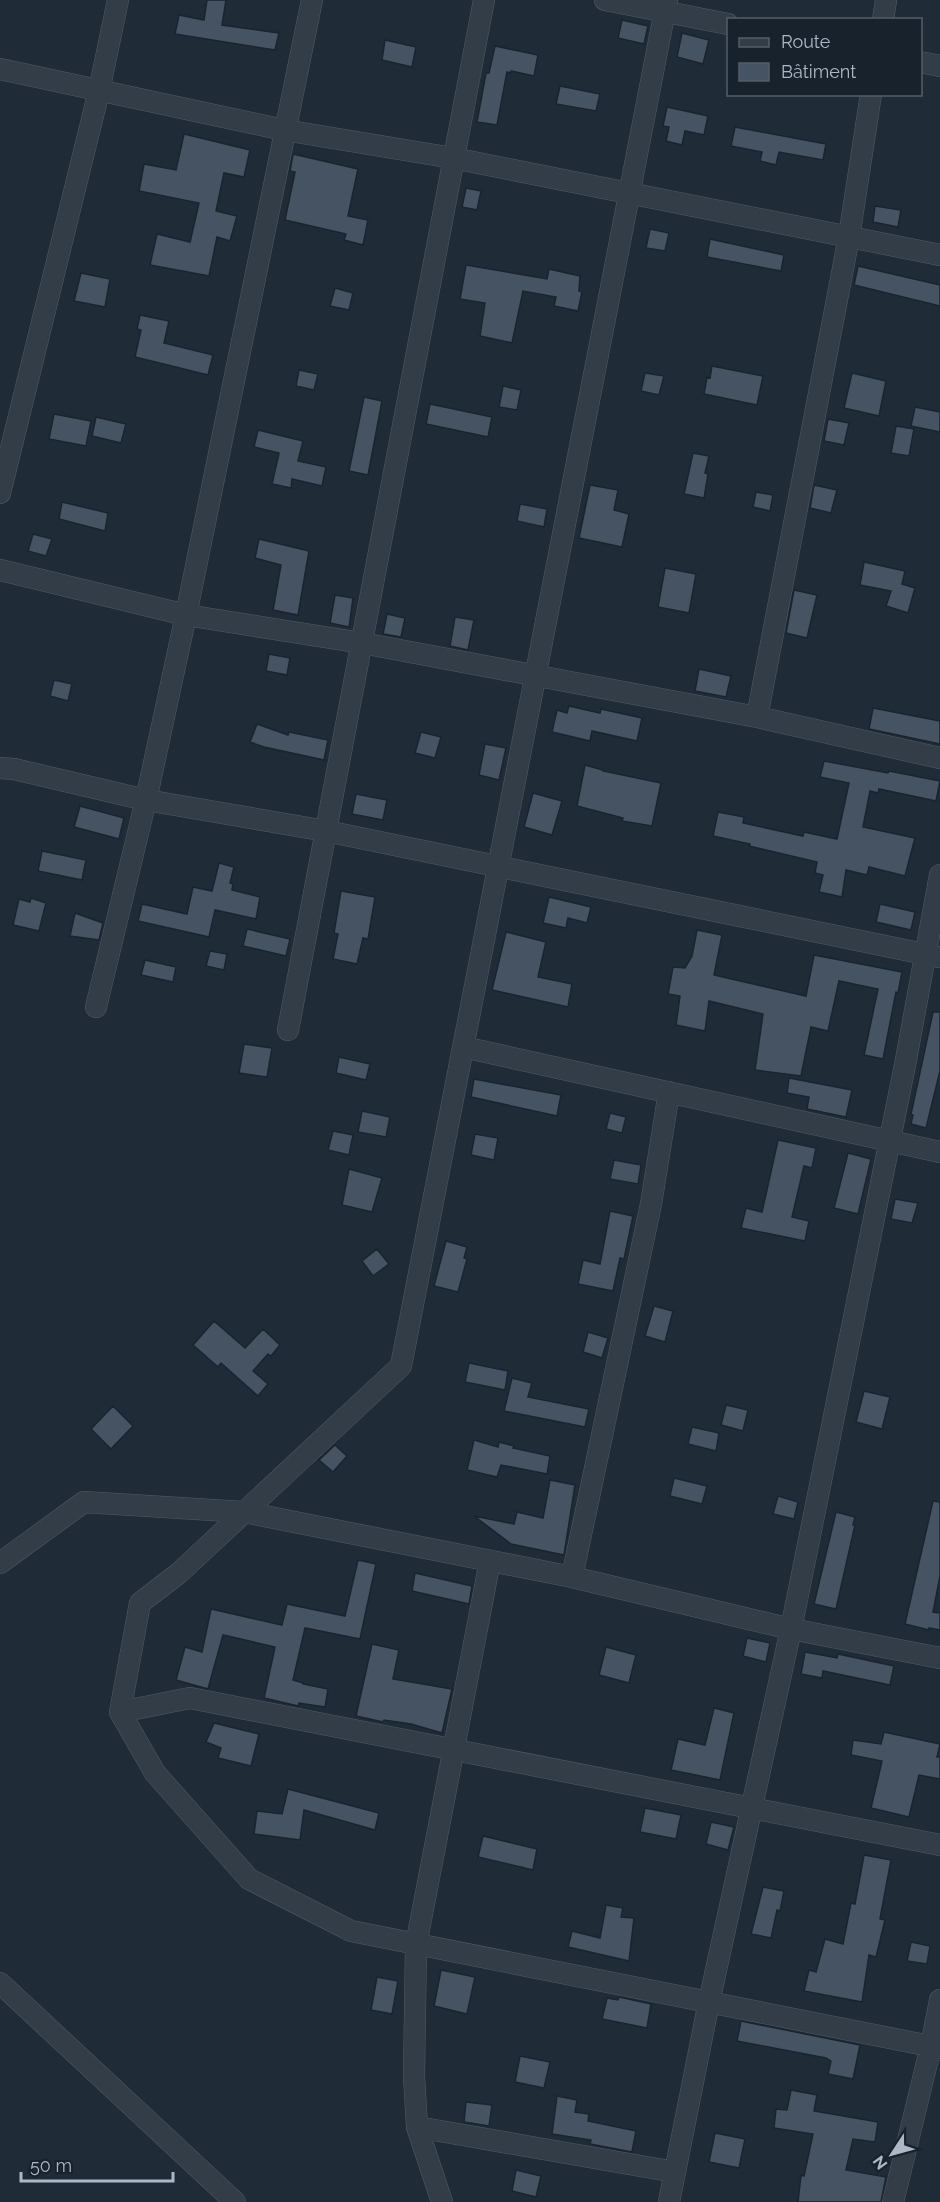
<svg xmlns="http://www.w3.org/2000/svg" width="940" height="2202" font-family="Raleway,sans-serif">
  <style>
    .building { fill: #455362; stroke: #1a242f; stroke-width: 1.5 }
    .lines { fill: none; stroke-linecap: round; stroke-linejoin: round }
    .minor-casing { stroke: #505b66; stroke-width: 22 }
    .minor { stroke: #323d48; stroke-width: 21 }
  </style>
  <rect width="100%" height="100%" fill="#1f2c38"/>
  <!-- building -->
  <path class="building" d="M207 0H226L222 25 279 33 275 50 175 34 179 15 204 20Z
    M622 20 648 26 644 44 618 38Z
    M682 33 709 40 703 64 677 57Z
    M385 40 416 47 412 67 382 60Z
    M495 46 538 55 534 76 511 71V73L507 72 497 125 477 122 486 73H489Z
    M560 86 600 94 596 111 556 104Z
    M667 107 708 116 704 135 685 131 682 145 666 141 669 127 663 126Z
    M735 127 826 144 823 160 779 152 776 165 760 161 762 152 731 146Z
    M184 134 250 150 244 177 224 173 216 211 237 216 230 241 217 237 209 276 150 265 157 234 190 242 199 203 139 191 144 164 176 170Z
    M293 154 358 169 348 216 368 220 363 245 344 240 346 234 285 220 295 172 290 171Z
    M466 188 481 191 477 210 462 207Z
    M875 206 901 210 898 227 873 222Z
    M650 229 669 233 665 251 646 248Z
    M710 239 784 255 781 271 707 257Z
    M466 265 547 279 549 269 580 276 579 291 582 292 578 311 554 306 556 297 523 291 512 343 480 336 485 303 460 299Z
    M858 266 940 285V306L854 285Z
    M81 273 110 279 105 307 74 301Z
    M335 288 353 293 349 310 330 306Z
    M140 315 169 321 164 343 213 355 208 375 135 357 141 330 137 329Z
    M712 366 763 376 757 405 704 394 707 377 710 378Z
    M299 370 318 374 314 390 296 386Z
    M645 373 664 376 659 395 641 391Z
    M852 373 886 381 879 416 844 408Z
    M503 386 521 390 517 410 499 407Z
    M364 397 382 401 368 475 349 471Z
    M430 404 492 417 488 437 426 424Z
    M915 407 940 412V432L911 426Z
    M54 414 91 421 86 446 49 439Z
    M96 417 126 424 121 443 92 436Z
    M828 419 849 423 844 445 824 441Z
    M896 426 914 429 909 456 891 453Z
    M258 430 303 441 298 461 326 467 322 486 292 479 291 488 272 484 279 453 254 447Z
    M693 453 709 456 705 473 708 474 704 498 684 494Z
    M590 485 618 490 614 510 629 514 622 547 579 538Z
    M814 485 837 490 831 513 810 508Z
    M756 492 773 495 770 511 753 507Z
    M62 502 108 513 105 531 59 519Z
    M520 504 547 509 544 527 517 521Z
    M33 534 52 539 46 556 28 551Z
    M259 539 309 551 298 615 273 610 281 565 255 558Z
    M864 562 905 571 902 584 915 588 908 613 886 606 891 591 860 585Z
    M665 568 696 574 689 613 658 607Z
    M794 590 817 595 807 638 786 633Z
    M335 595 353 598 349 627 330 623Z
    M387 614 405 618 401 637 383 634Z
    M455 617 474 620 468 650 450 646Z
    M269 654 290 658 287 675 266 671Z
    M699 669 731 676 726 697 695 691Z
    M54 680 72 684 68 701 50 696Z
    M569 706 600 713 601 709 642 718 637 741 592 731 590 741 552 732 557 710 567 713Z
    M873 708 940 721V744L869 729Z
    M257 724 288 735 289 732 328 740 324 760 264 747 250 742Z
    M421 732 441 737 435 758 415 753Z
    M485 744 506 748 499 780 479 775Z
    M824 761 888 773 889 771 940 781 936 801 879 789 878 793 870 791 863 827 915 838 905 876 869 867 867 875 846 870 842 897 819 892 823 875 815 873 817 862 749 846 750 844 713 836 718 812 744 817 743 823 803 836 804 832 837 839 849 783 820 777Z
    M585 765 603 770V771L661 783 652 826 622 821 623 818 577 806Z
    M533 793 562 801 552 835 524 827Z
    M356 794 387 800 383 820 352 814Z
    M80 806 124 818 119 839 74 827Z
    M42 851 86 860 82 880 38 871Z
    M219 863 234 867 230 883 233 884 232 890 260 897 256 919 215 910 209 937 138 921 142 904 187 914 193 887 212 891Z
    M341 891 375 897 368 939 363 938 357 964 333 959 338 934 334 933Z
    M549 897 591 907 587 923 568 918 566 928 543 923Z
    M31 898 46 903 39 931 13 925 19 899 30 902Z
    M880 904 915 912 911 930 876 922Z
    M75 913 103 923 99 940 70 936Z
    M247 929 290 939 286 956 243 946Z
    M697 930 722 935 714 975 806 996 814 955 902 972 898 993 896 992 883 1059 864 1055 878 989 839 981 828 1031 811 1027 801 1076 755 1070 763 1014 709 1001 705 1031 676 1025 680 996 668 994 673 967 685 968 692 956Z
    M506 932 546 942 538 977 572 984 568 1007 492 990Z
    M210 951 227 954 224 970 206 966Z
    M145 960 176 967 173 982 141 975Z
    M933 1012H940V1071L926 1128 911 1124 913 1115 911 1114Z
    M244 1044 272 1048 267 1077 239 1073Z
    M339 1057 370 1064 366 1080 336 1073Z
    M789 1078 852 1090 846 1117 807 1109 809 1097 787 1093Z
    M474 1079 561 1095 557 1116 471 1097Z
    M362 1111 390 1117 386 1137 358 1132Z
    M610 1113 626 1117 622 1133 606 1129Z
    M333 1131 353 1135 349 1155 328 1150Z
    M475 1134 498 1138 494 1160 471 1155Z
    M778 1140 816 1148 812 1168 804 1166 792 1217 809 1221 805 1241 741 1228 746 1208 762 1212Z
    M848 1153 871 1159 858 1214 834 1208Z
    M614 1160 641 1165 638 1184 610 1179Z
    M349 1169 382 1178 372 1212 342 1205Z
    M895 1199 918 1203 912 1223 891 1219Z
    M610 1211 633 1216 624 1259 620 1258 613 1291 578 1284 583 1260 600 1264Z
    M446 1241 467 1247 464 1258 467 1259 458 1292 434 1286Z
    M377 1249 389 1264 373 1276 362 1261Z
    M654 1306 673 1311 665 1342 645 1336Z
    M214 1321 245 1348 263 1329 280 1345 271 1356 268 1354 253 1371 268 1384 258 1396 221 1363 218 1367 193 1345Z
    M588 1332 608 1338 602 1358 583 1352Z
    M469 1363 508 1371 505 1390 465 1382Z
    M512 1378 532 1383 528 1397 589 1409 585 1427 504 1411Z
    M864 1391 890 1397 882 1429 856 1422Z
    M726 1405 748 1410 743 1431 721 1425Z
    M113 1406 133 1426 111 1449 91 1429Z
    M692 1427 719 1433 716 1451 688 1444Z
    M474 1440 498 1447 499 1442 514 1446 513 1448 550 1456 547 1474 501 1465 497 1477 467 1470Z
    M335 1445 347 1456 333 1472 319 1460Z
    M674 1478 707 1486 702 1504 670 1496Z
    M550 1480 575 1485 564 1555 511 1544 474 1516 514 1524 517 1512 543 1518Z
    M778 1496 798 1502 794 1519 773 1514Z
    M933 1501 940 1502V1576L933 1612 940 1613V1630L929 1628V1630L905 1624Z
    M836 1512 855 1517 853 1525H855L836 1609 814 1604Z
    M358 1560 376 1564 360 1639 305 1628 293 1680 303 1683V1684L328 1689 325 1707 299 1703 298 1706 264 1698 275 1647 223 1635 208 1689 176 1680 185 1647 202 1652 211 1609 282 1625 287 1604 345 1616Z
    M415 1573 472 1586 469 1604 412 1591Z
    M747 1638 770 1643 766 1662 743 1656Z
    M372 1644 399 1650 393 1679 452 1689 442 1733 411 1724 384 1720 383 1722 356 1716Z
    M606 1647 636 1655 629 1683 599 1675Z
    M805 1652 837 1658 838 1654 894 1666 890 1685 823 1671 822 1678 801 1674Z
    M714 1708 734 1713 720 1780 671 1770 678 1739 705 1745Z
    M214 1723 259 1734 251 1766 218 1758 221 1748 206 1742Z
    M884 1732 940 1744 937 1757H940V1779L919 1775 909 1817 871 1808 882 1761 851 1755 853 1740 881 1744Z
    M288 1789 379 1813 375 1830 304 1810 300 1840 254 1834 257 1811 282 1814Z
    M645 1808 681 1815 676 1839 640 1832Z
    M711 1822 734 1827 728 1850 706 1844Z
    M483 1836 537 1849 533 1870 478 1857Z
    M864 1855 891 1860 880 1919 885 1920 876 1957 869 1955 862 2002 804 1991 809 1970 816 1972 825 1939 843 1944 851 1903 855 1904Z
    M763 1887 784 1891 780 1911 777 1910 771 1938 751 1934Z
    M606 1905 623 1908 621 1917 634 1918 629 1961 568 1947 572 1931 600 1938Z
    M911 1942 930 1946 927 1964 907 1961Z
    M441 1970 475 1977 467 2014 434 2006Z
    M377 1977 398 1981 392 2014 371 2010Z
    M619 1997 651 2004 647 2028 602 2019 607 1998 618 2000Z
    M741 2021 860 2045 853 2079 828 2074 831 2061 826 2058 737 2041Z
    M520 2056 550 2062 544 2088 515 2082Z
    M791 2090 817 2095 814 2111 878 2122 875 2142 853 2139 846 2170 886 2177 881 2202H798L801 2175 804 2176 813 2134 774 2128 776 2109 787 2110Z
    M557 2096 577 2100 575 2112 589 2114 588 2121 636 2131 632 2152 590 2144 591 2140 552 2134Z
    M466 2102 492 2105 489 2126 464 2122Z
    M715 2133 745 2139 739 2168 709 2162Z
    M516 2170 541 2176 536 2197 512 2191Z"/>
  <g class="lines">
    <!-- minor casing -->
    <g class="minor-casing">
      <path id="minor" d="M605 0 728 24
        M667 0 401 1366 179 1573 140 1603 120 1712 155 1773 249 1879 351 1931 940 2048
        M883 20 886 0
        M920 62 940 66
        M0 69 284 130 453 158 940 255
        M0 493 99 91 118 0
        M0 570 186 615 362 643 757 717 940 758
        M757 717 849 237 871 94
        M0 768 14 769 146 800 326 831 939 957
        M96 1007 146 800 186 615 312 0
        M288 1030 484 0
        M463 1047 940 1152
        M0 1563 84 1502 244 1512 572 1577 791 1629 940 1658
        M572 1577 651 1204 669 1092
        M120 1712 190 1698 940 1845
        M0 1983 235 2202
        M417 2127 675 2172
        M442 2202 417 2127 414 2076 416 1945 490 1561
        M669 2202 709 2002 791 1629 905 1065 940 875
        M893 2202 931 2046 940 2000"/>
    </g>
    <!-- minor -->
    <use href="#minor" class="minor"/>
  </g>
  <!-- legend -->
  <rect x="727" y="18" width="195" height="78" fill="#18222d" stroke="#535e6a" stroke-width="1.5"/>
  <rect x="739" y="38" width="30" height="9" fill="#323d48" stroke="#535e6a" stroke-width="1.5"/>
  <text x="781" y="48" font-size="18" fill="#acb8c5">Route</text>
  <rect x="739" y="63" width="30" height="18" fill="#455362" stroke="#535e6a" stroke-width="1.5"/>
  <text x="781" y="78" font-size="18" fill="#acb8c5">Bâtiment</text>
  <!-- north arrow -->
  <g transform="translate(892 2154) rotate(234)" stroke="#18222d" stroke-width="4.5" paint-order="stroke">
  <path d="M0-4.5L10 22L0 15L-10 22Z" fill="#acb8c5"/>
  <text y="-9" font-size="16" font-weight="bold" text-anchor="middle" fill="#acb8c5">N</text>
  </g>
  <!-- scale -->
  <path d="M21 2172v9h152v-9" fill="none" stroke="#acb8c5" stroke-width="3"/>
  <text x="30" y="2172" font-size="18" fill="#acb8c5" stroke="#18222d" stroke-width="4.5" paint-order="stroke">50 m</text>
</svg>
